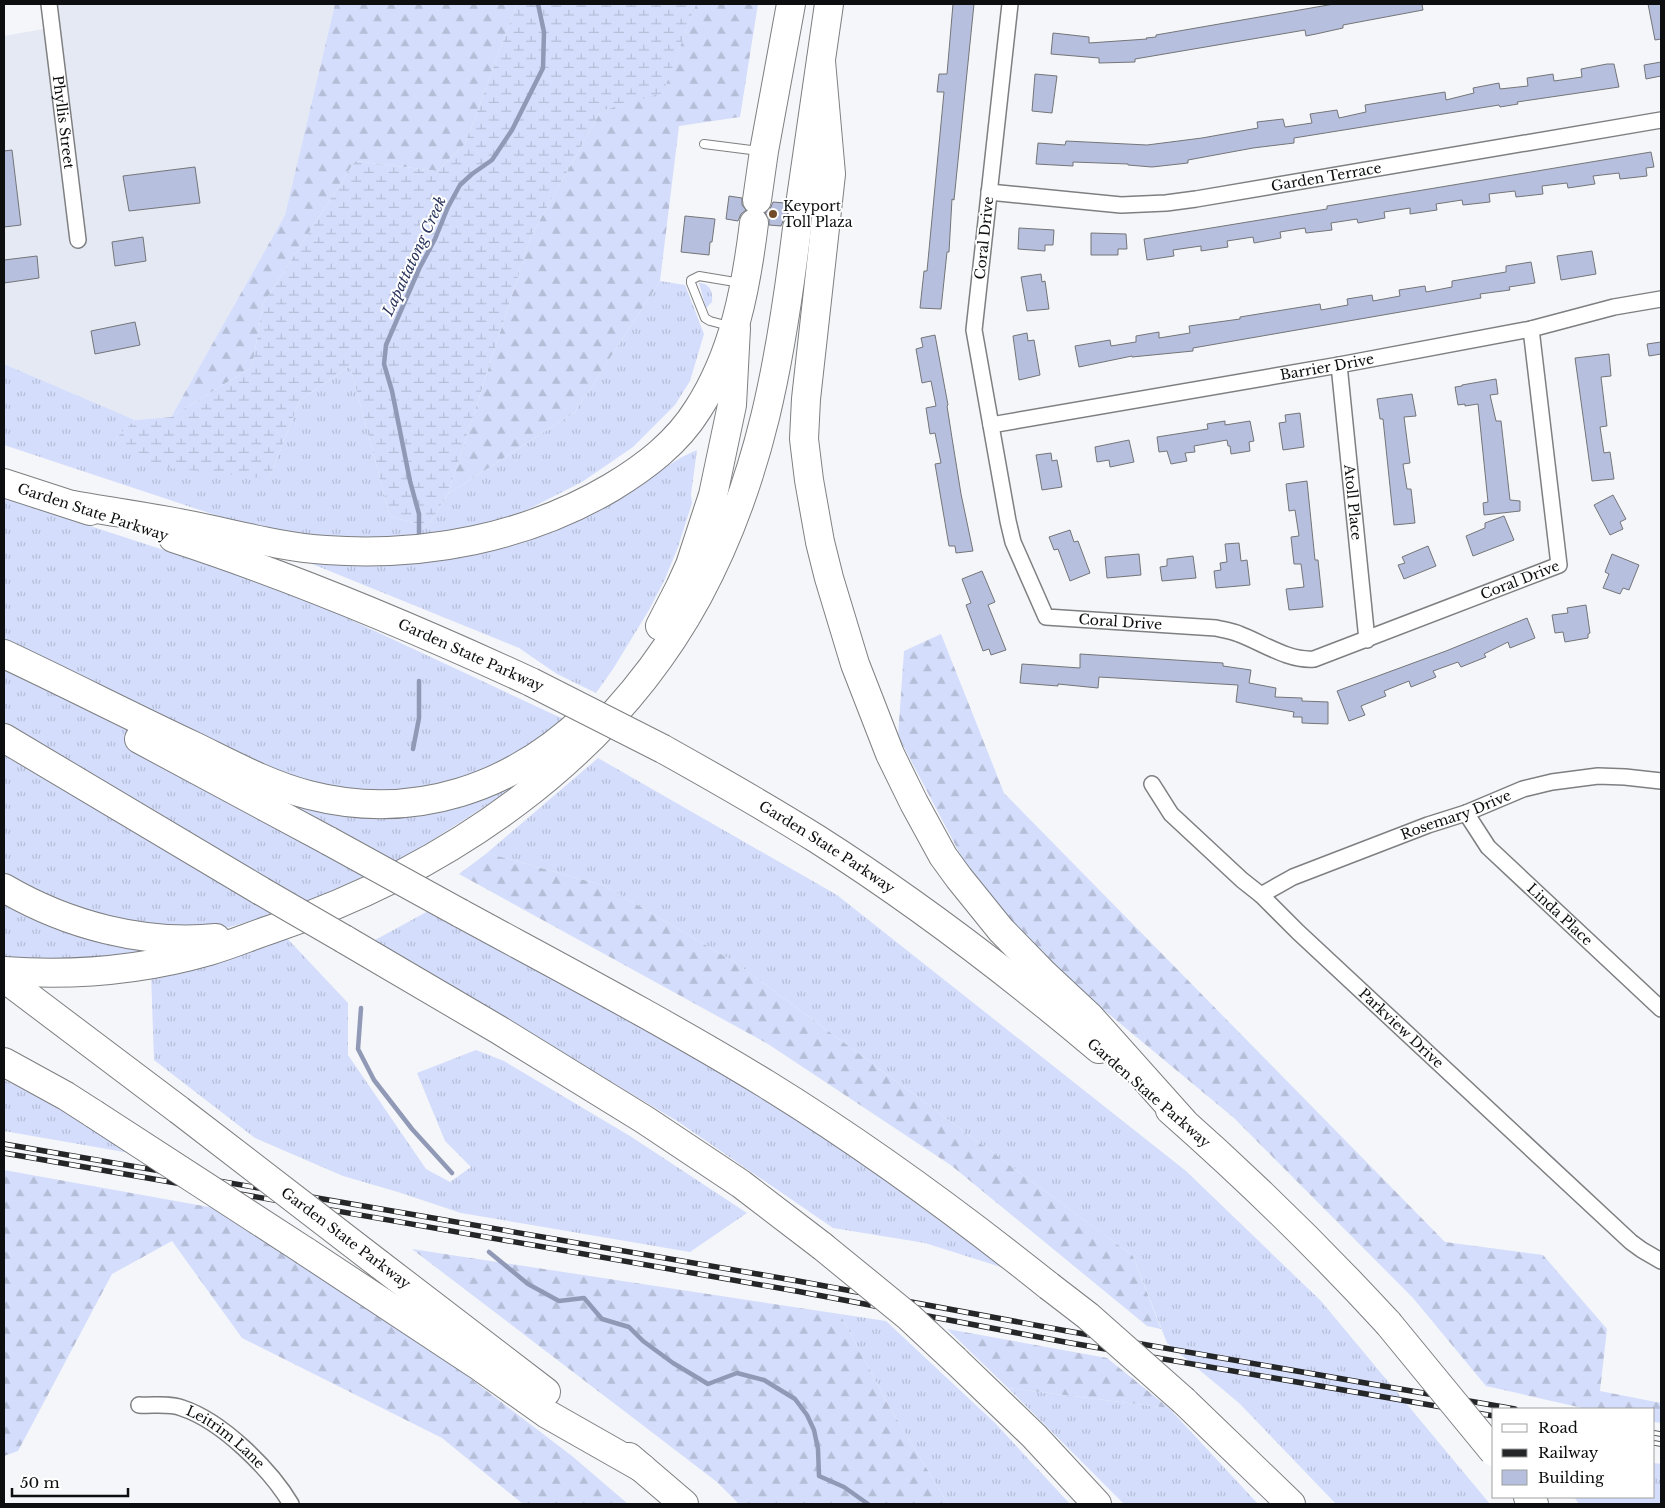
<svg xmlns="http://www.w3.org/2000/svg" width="1665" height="1508" font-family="'Libre Baskerville',serif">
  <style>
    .built { fill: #e5e9f3 }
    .grass { fill: url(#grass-tufts) }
    .forest { fill: url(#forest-firs) }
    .wetland { fill: url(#wetland-marsh) }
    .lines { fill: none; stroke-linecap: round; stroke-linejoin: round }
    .stream { stroke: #9099b6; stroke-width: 4.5 }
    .building { fill: #b6c0de; stroke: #747578 }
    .service-casing { stroke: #7e7f81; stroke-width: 10 }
    .minor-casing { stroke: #7e7f81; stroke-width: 18 }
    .motorway-casing { stroke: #7e7f81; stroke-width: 30 }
    .service { stroke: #fff; stroke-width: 8 }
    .minor { stroke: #fff; stroke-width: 15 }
    .motorway { stroke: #fff; stroke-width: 28 }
    .rail-casing { stroke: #252628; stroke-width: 5.5 }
    .rail { stroke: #fff; stroke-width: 4; stroke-dasharray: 11; stroke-linecap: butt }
    .motorway-bridge-casing { stroke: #7e7f81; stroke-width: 30; stroke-linecap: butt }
    .motorway-bridge { stroke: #fff; stroke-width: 28 }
    .poi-dot { fill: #724c29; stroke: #fff; stroke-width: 2 }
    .labels { text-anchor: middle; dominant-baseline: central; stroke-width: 4; stroke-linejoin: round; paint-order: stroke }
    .street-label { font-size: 14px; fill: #0d0e0f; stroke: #fff }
    .poi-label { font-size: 14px; fill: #0d0e0f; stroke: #fff; text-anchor: start }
    .water-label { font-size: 15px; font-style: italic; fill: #29345d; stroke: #fff }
  </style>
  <defs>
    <pattern id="grass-tufts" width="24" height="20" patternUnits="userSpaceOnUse" patternTransform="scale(1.25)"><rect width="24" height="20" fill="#d4defc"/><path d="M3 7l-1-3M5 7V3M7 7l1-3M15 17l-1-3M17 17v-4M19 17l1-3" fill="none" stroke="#b5bdd7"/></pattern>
    <pattern id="forest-firs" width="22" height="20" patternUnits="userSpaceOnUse" patternTransform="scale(1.25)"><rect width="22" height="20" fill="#d4defc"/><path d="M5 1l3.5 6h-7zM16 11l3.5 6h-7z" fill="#b5bdd7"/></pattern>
    <pattern id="wetland-marsh" width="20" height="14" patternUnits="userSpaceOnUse" patternTransform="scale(1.25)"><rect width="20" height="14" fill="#d4defc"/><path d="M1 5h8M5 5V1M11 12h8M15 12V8" fill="none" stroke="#b5bdd7"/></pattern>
  </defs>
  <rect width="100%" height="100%" fill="#f5f6f9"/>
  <!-- built -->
  <path class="built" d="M47 4H335L285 215 171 417 135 420 4 364V36L49 28Z"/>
  <!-- grass -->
  <path class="grass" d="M660 281 685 285 704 334 690 381 675 405 633 447 582 482 517 515 437 539 357 544 286 535 215 515 4 445V364L135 420 115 439 269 479 300 400 350 366 390 516 427 527 448 494 575 412Z
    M699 283C710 283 713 292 712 302L706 308Z
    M697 450 691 494 692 503 678 547 665 579 649 610 613 669 596 693 557 674 519 648 295 557H319L606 503 682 457Z
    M4 498 287 590 572 723 551 764 406 857 328 896 251 921 119 958 25 961 4 959Z
    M598 758 837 895 1186 1171 1321 1301 1490 1504H1336L1239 1403 1167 1343 1133 1256 736 963 605 886 487 853Z
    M432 909 773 1098 1004 1268 925 1243 833 1228 677 1121 375 940Z
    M284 935 348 1003V1055L426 1169 450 1182 471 1167 445 1141 417 1073 476 1050 504 1061 630 1136 747 1213 690 1252 461 1213 398 1192 343 1176 255 1138 154 1060 151 974Z
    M4 1080 54 1103 141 1155 4 1131Z
    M840 1314 886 1321 995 1423 1070 1504H948L890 1408Z
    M1008 1388 1169 1408 1258 1504H1124Z
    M1654 1463 1661 1464V1504H1579L1574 1497H1654Z"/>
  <!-- forest -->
  <path class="forest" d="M335 4H517L465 144 437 171 355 161 263 304 252 367 171 417 285 215Z
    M696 4H758L740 117 679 126 660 281 575 412 448 494 531 236 601 111 663 92Z
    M941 634 1004 793 1445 1242 1543 1255 1607 1329 1600 1391 1661 1403V1423L1654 1422V1409H1587L1486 1386 1413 1298 1234 1118 1016 937 969 871 898 736 904 651Z
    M487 853 605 886 736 963 1133 1256 1161 1329 1147 1326 952 1166 768 1044 459 874Z
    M4 1170 231 1211 298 1247 572 1456 628 1504H523L442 1438 242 1338 172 1241 112 1274 18 1451 4 1456Z
    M412 1249 840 1314 890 1408 948 1504H739L717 1482Z
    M947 1329 1107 1358 1169 1408 1008 1388Z"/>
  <!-- wetland -->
  <path class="wetland" d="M517 4H696L663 93 601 111 531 236 448 494 427 527 390 516 350 366 300 400 269 479 152 466 115 439 135 420 171 417 252 367 263 304 355 161 437 171 465 144Z"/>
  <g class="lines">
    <!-- stream -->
    <path class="stream" d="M419 539V514L410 481 392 391 384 364 386 345 419 269 435 239 448 207 460 185 472 174 492 160 512 130 543 68 544 32 538 4
      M413 749 419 718V681
      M361 1008 358 1049 374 1080 412 1129 452 1173
      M489 1252 528 1284 559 1301 584 1298 602 1319 629 1327 643 1341 673 1363 708 1384 737 1373 764 1380 795 1399 807 1415 814 1430 818 1449 819 1476 844 1487 868 1504"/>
  </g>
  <!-- building -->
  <path class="building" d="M953 4H974L954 200 952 199 949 252H947L941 309 920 308 924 271H927L944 92H937L939 74H947Z
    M1334 4H1422L1423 10 1343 25V28L1316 34 1306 36 1305 30 1135 59V62L1099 63V58L1051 54 1053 33 1089 37V43L1147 39 1146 38 1156 37V35Z
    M1648 4H1661V39L1655 40Z
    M1661 62V76L1646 79 1644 65Z
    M1607 64H1614L1619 87 1517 102 1518 104 1500 107 1499 105 1294 138V143L1253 148 1188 160V163L1152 167 1128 165V164L1073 162V166L1036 164 1038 143 1065 145 1066 141 1147 145 1202 138 1258 128 1257 122 1283 119 1285 127 1312 123 1310 114 1337 110 1339 118 1366 112 1365 105 1445 92 1446 100 1474 93 1473 88 1499 83 1500 89 1528 86 1527 78 1553 74 1554 81 1582 77 1581 69Z
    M1035 74 1057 76 1052 113 1032 111Z
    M12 150 21 225 4 227V151Z
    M1651 152 1654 167 1646 168 1647 176 1620 179 1619 173 1593 176 1595 184 1568 188 1567 183 1542 186 1543 194 1516 197 1515 191 1489 194 1490 202 1463 205 1462 200 1436 204 1437 210 1410 214V208L1384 212 1385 218 1358 223 1357 219 1331 223 1332 230 1306 233 1305 228 1280 232 1281 238 1254 243 1253 237 1227 241 1228 247 1201 251V246L1173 250 1174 256 1147 260 1144 239 1327 209V206Z
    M195 167 200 203 129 211 123 176Z
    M729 196 742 198V205L746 210 741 214 738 221 726 219Z
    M773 202 785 203V210L789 215 784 219 781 226 769 225V218L765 213 770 209Z
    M685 216 715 219 712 242H710L709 255 681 252Z
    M1019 228 1054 230 1053 245H1045V251L1018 249Z
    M1091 233 1126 234 1127 249H1118V255H1091Z
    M143 237 146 261 115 266 112 242Z
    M1592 251 1596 274 1561 280 1557 256Z
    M37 256 39 278 4 283V260Z
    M1531 262 1535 283 1509 287 1510 290 1480 294 1481 298 1193 348V351L1132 357V356L1079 367 1075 346 1110 340 1111 346 1136 342V336L1159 332V338L1190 333 1189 326 1240 319V317L1320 304 1321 310 1348 305 1347 299 1372 295 1373 301 1400 296 1399 290 1425 286 1426 292 1452 287V281L1506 272V266Z
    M1041 274 1042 282 1045 281 1049 309 1027 311 1021 277Z
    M135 322 140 345 95 354 91 331Z
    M1027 333 1028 341 1034 340 1040 375 1019 380 1013 336Z
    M935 335 948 405 947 406 952 438 961 494 973 551 956 553 955 546H949L935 464 941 463 935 433 930 434 926 408 936 406 931 381 922 383 916 349 923 347 921 338Z
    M1661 342V354L1649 356 1647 344Z
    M1609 354 1611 376 1601 377 1607 426 1600 427 1604 453 1610 452 1614 479 1592 481 1575 358Z
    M1496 379 1498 394 1490 395 1496 421H1501L1510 500 1520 501V511L1484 515 1483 503 1488 502 1478 404 1465 406V404L1458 405 1455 387 1462 386V385Z
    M1412 394 1416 416 1404 417 1410 463 1403 464 1407 489H1411L1415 523 1394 525 1383 419H1380L1377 399Z
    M1300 413 1304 447 1283 450 1279 423 1286 422 1285 415Z
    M1225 421V425L1250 421 1254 441 1249 442 1250 451 1231 454 1230 446H1228L1227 440 1194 446 1195 452 1185 453 1187 461 1171 464 1167 451 1159 452 1157 437 1208 429 1207 424Z
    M1129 440 1134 462 1110 467 1109 460 1097 462 1095 447Z
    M1051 453 1052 461 1057 460 1062 487 1042 490 1036 455Z
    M1307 481 1315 560H1318L1323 607 1289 610 1286 589 1304 587 1301 564H1294L1291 537 1299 536 1295 510 1289 511 1286 484Z
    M1613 495 1626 519 1620 522 1623 529 1610 535 1594 505Z
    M1504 516 1514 540 1473 556 1466 536 1485 528V523Z
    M1070 530 1074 542 1078 541 1090 573 1070 581 1058 549 1054 550 1049 537Z
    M1239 543 1241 561 1247 560 1250 585 1216 588 1214 571 1221 570 1220 563 1227 562 1225 544Z
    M1428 546 1436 566 1404 579 1398 565 1405 563 1402 557Z
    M1139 554 1141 575 1107 578 1105 557Z
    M1612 554 1639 565 1629 590 1623 588 1620 594 1603 588 1609 574 1605 572Z
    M1193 556 1196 578 1162 581 1160 567 1167 566V559Z
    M982 571 995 602 988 605 1006 650 991 655 989 649 983 651 966 605 971 603 962 579Z
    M1586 605 1590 633 1588 634V638L1565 642 1563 632 1555 633 1552 615 1568 613 1567 608Z
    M1527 618 1535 638 1510 648 1508 642 1484 654 1486 657 1461 667 1458 662 1433 671 1436 677 1411 687 1409 681 1384 691 1386 696 1361 706 1365 715 1349 721 1337 691 1446 651Z
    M1080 654 1223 663V666L1251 670 1249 683 1276 688 1275 697 1302 698V701L1328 702V724L1302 723V717H1293L1294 712 1236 702 1238 685 1099 677 1098 688 1058 684V686L1020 683 1022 664 1080 668Z"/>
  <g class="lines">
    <!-- service casing -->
    <g class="service-casing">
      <path id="service" d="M704 144 759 151
        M729 326 710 321 705 318 691 283V280L699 276 741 283"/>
    </g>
    <!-- minor casing -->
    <g class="minor-casing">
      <g id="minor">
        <path id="s1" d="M49 4 78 240"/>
        <path id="s2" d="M1010 4 974 330 1008 521 1013 542 1046 617 1216 628C1224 630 1232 631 1239 634 1263 643 1288 661 1314 659L1559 565 1531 329"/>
        <path id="s3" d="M989 192 1121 205 1166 203 1196 199 1661 120"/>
        <path id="s4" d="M1339 365 1367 640"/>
        <path id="s5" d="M991 425 1339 365 1531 329 1614 307 1661 299"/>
        <path id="s6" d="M1152 784 1171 814 1242 880 1261 895 1298 932 1631 1242 1642 1250 1661 1261"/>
        <path id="s7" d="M1466 813 1488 847 1661 1009"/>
        <path id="s8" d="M1261 895 1293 877 1428 825 1466 813 1523 789 1552 782 1598 776 1625 777 1661 781"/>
        <path id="s9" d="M139 1405C152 1406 170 1403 182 1408 222 1421 270 1469 291 1504"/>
      </g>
    </g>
    <!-- motorway casing -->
    <g class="motorway-casing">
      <g id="motorway">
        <path d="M821 61 831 174 806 399 804 439 809 480 820 542 829 578 855 664 890 754 914 803 943 856 959 878 1001 930 1044 974 1090 1017 1183 1121"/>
        <path d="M757 200 764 151 791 4"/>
        <path d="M800 205 829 4"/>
        <path d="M4 483 90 511"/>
        <path d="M73 505C112 512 151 517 189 525 235 534 280 547 326 550 425 557 526 538 612 487 645 467 677 443 698 409 734 353 746 288 754 223"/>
        <path d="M173 538C296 578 414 628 531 682"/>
        <path d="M660 626 680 587 690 565 713 495 732 405 736 328"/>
        <path d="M4 654C68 684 130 716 194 746 231 764 269 785 309 795 414 822 513 788 589 714"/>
        <path d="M4 738 261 891"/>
        <path d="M139 739 329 841"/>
        <path id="s10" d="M663 749C715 778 766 807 817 839 916 902 1010 974 1099 1049"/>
        <path d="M4 888C67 925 143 945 216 938"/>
        <path d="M460 913C563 969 666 1023 766 1084 865 1145 959 1214 1049 1286"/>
        <path d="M344 939 499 1030 645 1120 741 1184 822 1246"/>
        <path d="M4 971C72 976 143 970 209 951 230 945 251 936 272 929 446 870 609 760 698 596 761 479 781 358 797 228"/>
        <path d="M4 978 179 1110"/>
        <path d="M4 1062 66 1096 94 1114"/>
        <path d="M1170 1110C1246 1177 1319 1248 1388 1323"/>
        <path d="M305 1251 479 1366 547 1414 642 1468"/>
        <path d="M379 1264 546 1392"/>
        <path d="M955 1360 1034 1436 1097 1504"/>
        <path d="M1184 1401 1291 1504"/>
        <path d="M629 1457 684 1504"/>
        <path d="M1528 1497 1534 1504"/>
      </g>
    </g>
    <!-- service -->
    <use href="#service" class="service"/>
    <!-- minor -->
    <use href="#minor" class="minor"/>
    <!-- motorway -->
    <use href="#motorway" class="motorway"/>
    <!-- rail casing -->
    <g class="rail-casing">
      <path id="rail" d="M4 1144 798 1281 1067 1331 1515 1409
        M4 1153 796 1291 1065 1342 1494 1416
        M1654 1433 1661 1434
        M1654 1443 1661 1444"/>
    </g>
    <!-- rail -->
    <use href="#rail" class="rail"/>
    <!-- motorway-bridge casing -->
    <g class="motorway-bridge-casing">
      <path id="motorway-bridge" d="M531 682 663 749
        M329 841 460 913
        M261 891 344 939
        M179 1110 379 1264
        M94 1114 305 1251
        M822 1246 909 1317 955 1360
        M1049 1286 1088 1316 1184 1401
        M1388 1323 1494 1452"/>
    </g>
    <!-- motorway-bridge -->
    <use href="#motorway-bridge" class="motorway-bridge"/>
  </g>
  <!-- markers -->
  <circle class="poi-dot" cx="773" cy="214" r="5"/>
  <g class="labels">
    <!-- street labels -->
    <g class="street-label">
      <text stroke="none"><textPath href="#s1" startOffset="119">Phyllis Street</textPath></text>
      <text stroke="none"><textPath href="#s3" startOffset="340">Garden Terrace</textPath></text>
      <text transform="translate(984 238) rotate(-84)">Coral Drive</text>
      <text stroke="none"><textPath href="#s5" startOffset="341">Barrier Drive</textPath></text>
      <text stroke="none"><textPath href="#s4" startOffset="138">Atoll Place</textPath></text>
      <text transform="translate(93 512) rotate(18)">Garden State Parkway</text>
      <text stroke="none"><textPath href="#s2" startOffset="1120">Coral Drive</textPath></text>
      <text stroke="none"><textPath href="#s2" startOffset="700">Coral Drive</textPath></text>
      <text transform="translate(471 655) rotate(24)">Garden State Parkway</text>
      <text stroke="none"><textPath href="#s8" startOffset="211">Rosemary Drive</textPath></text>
      <text stroke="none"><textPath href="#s10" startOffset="191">Garden State Parkway</textPath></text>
      <text stroke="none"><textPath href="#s7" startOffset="139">Linda Place</textPath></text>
      <text stroke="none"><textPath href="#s6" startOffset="350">Parkview Drive</textPath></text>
      <text transform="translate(1149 1093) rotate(41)">Garden State Parkway</text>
      <text transform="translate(346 1238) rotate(37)">Garden State Parkway</text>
      <text stroke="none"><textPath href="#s9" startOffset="96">Leitrim Lane</textPath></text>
    </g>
    <!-- poi labels -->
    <g class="poi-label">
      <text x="783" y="206">Keyport<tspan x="783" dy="16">Toll Plaza</tspan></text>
    </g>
    <!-- water labels -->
    <g class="water-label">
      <text transform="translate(414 256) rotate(-65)">Lapattatong Creek</text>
    </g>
  </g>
  <!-- border -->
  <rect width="1665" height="1508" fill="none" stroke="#0d0e0f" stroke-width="10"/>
  <!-- legend -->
  <rect x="1492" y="1408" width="162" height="90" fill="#ffffff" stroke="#9e9f9f"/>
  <rect x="1502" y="1424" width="25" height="8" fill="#ffffff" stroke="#9e9f9f"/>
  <text x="1538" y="1433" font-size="15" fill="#0d0e0f">Road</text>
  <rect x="1502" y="1449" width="25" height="8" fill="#252628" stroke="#9e9f9f"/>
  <text x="1538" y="1458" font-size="15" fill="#0d0e0f">Railway</text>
  <rect x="1502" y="1470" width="25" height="15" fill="#b6c0de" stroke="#9e9f9f"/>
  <text x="1538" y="1483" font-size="15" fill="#0d0e0f">Building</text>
  <!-- scale -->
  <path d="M12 1488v8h116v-8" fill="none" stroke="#0d0e0f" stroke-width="2.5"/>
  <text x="20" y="1488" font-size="15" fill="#0d0e0f" stroke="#ffffff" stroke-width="4" paint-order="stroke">50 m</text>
</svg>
